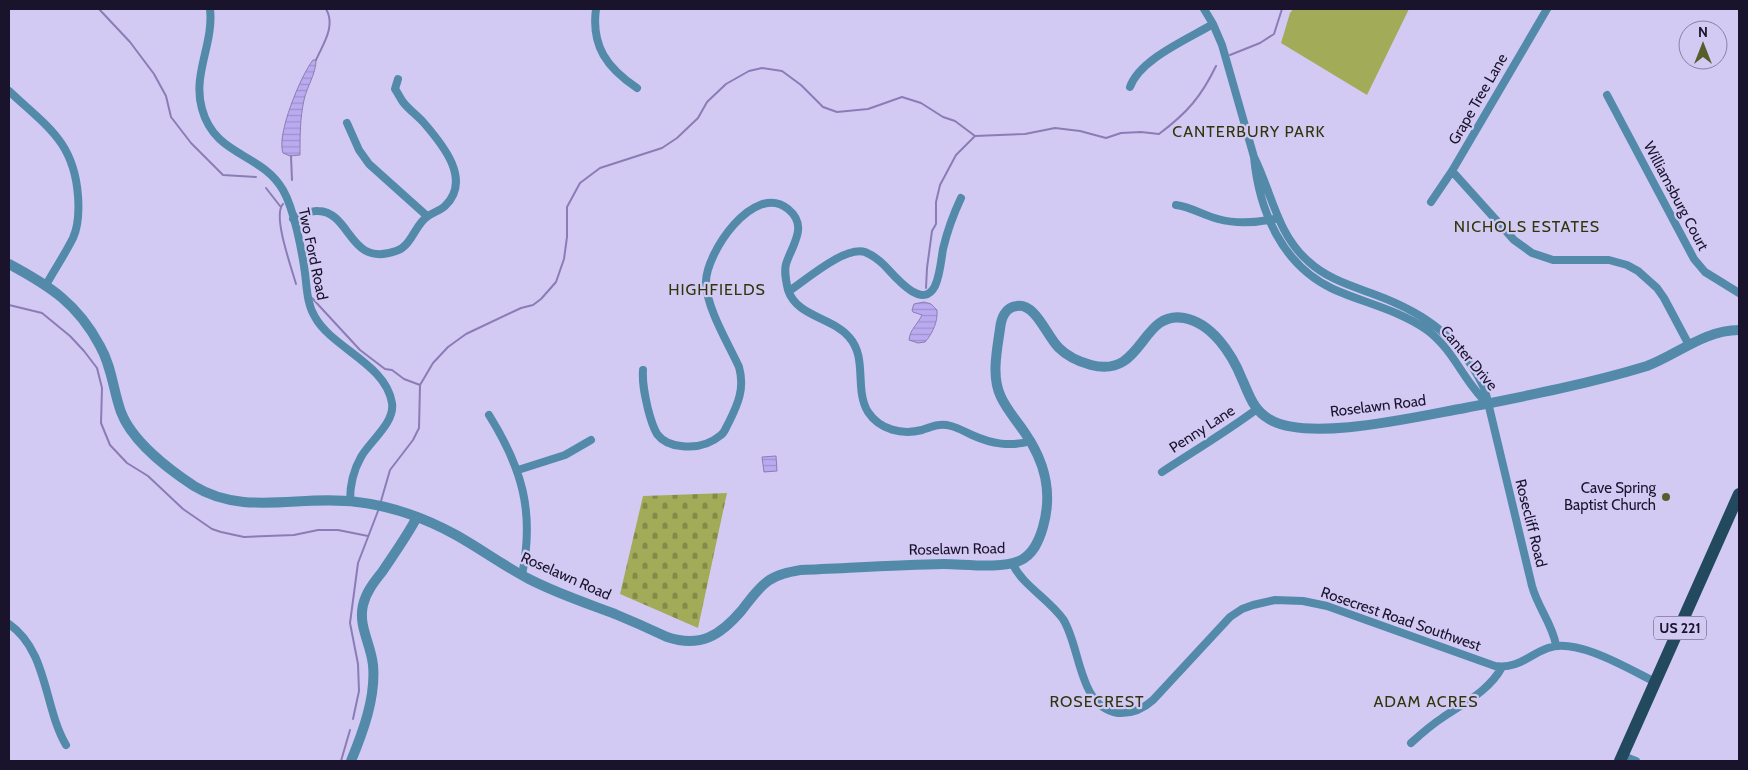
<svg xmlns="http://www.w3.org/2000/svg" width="1748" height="770" font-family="Cabin,sans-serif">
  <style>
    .grass { fill: #a2ac58 }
    .cemetery { fill: url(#cemetery-stones) }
    .water { fill: url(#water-rules); stroke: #8a7db5 }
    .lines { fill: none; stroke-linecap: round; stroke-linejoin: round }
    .stream { stroke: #8a7db5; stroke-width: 2 }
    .minor { stroke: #538aaa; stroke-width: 8 }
    .tertiary { stroke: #538aaa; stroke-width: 10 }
    .primary { stroke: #22495e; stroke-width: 12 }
    .poi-dot { fill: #575d2b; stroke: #d3caf4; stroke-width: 2 }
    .labels { text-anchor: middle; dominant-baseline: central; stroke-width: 4.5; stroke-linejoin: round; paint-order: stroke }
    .shield { fill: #d3caf4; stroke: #524a68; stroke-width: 1 }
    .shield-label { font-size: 14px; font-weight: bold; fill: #1a132c }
    .street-label { font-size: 15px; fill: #1a132c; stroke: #d3caf4 }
    .poi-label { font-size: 15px; fill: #1a132c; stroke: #d3caf4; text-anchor: end }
    .neighbourhood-label { font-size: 16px; letter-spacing: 1px; fill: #31350c; stroke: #d3caf4 }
  </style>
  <defs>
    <pattern id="cemetery-stones" width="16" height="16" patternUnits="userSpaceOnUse" patternTransform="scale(1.25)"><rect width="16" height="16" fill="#a2ac58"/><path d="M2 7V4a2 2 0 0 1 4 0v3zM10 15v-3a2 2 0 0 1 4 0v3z" fill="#838b49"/></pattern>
    <pattern id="water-rules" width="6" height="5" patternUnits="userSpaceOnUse" patternTransform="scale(1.25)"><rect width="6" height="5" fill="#baaaf0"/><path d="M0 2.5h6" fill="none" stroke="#9f91ce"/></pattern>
  </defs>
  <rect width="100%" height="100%" fill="#d3caf4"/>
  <!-- grass -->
  <path class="grass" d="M1293 9H1409L1367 95 1281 43 1290 13Z"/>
  <!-- cemetery -->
  <path class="cemetery" d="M727 493 698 628 620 594 643 496Z"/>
  <!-- water -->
  <path class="water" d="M313 60H316C316 74 307 86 304 100 300 118 300 136 300 155L290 156 283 153C276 135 301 75 313 60Z
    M924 302 931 304 937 310C938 321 933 333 925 342L918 343 909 340C910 329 918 324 922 315L913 312 912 310 914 304Z
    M776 456 777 471 764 472 762 457Z"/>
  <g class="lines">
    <!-- stream -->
    <path class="stream" d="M99 9 130 42 154 74 166 96 171 117 191 143 223 175 256 177
      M1230 55 1260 43 1274 34 1282 9
      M316 60C323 44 336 26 326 9
      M291 156 292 180
      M266 188 280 206
      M283 204C272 215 292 269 296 284
      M926 288 927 268 932 231 936 224V202L940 185 956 155 975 136
      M312 298 360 350 385 369 392 370 404 379 420 385
      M9 305 42 313 70 336 84 351 97 368 102 388 101 423 110 445 127 463 148 476 183 509 212 529 221 532 244 537 294 535 318 530H338L368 536
      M381 501 390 470 413 440 419 428 420 385 433 363 448 347 466 334 521 308 533 305 541 299 556 282 564 259 567 237V207L580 183 600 168 662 148 677 138 698 118 707 102 726 84 749 71 762 68 782 71 801 85 823 107 837 112 868 109 902 97 921 103 943 117 955 121 975 136 1025 134 1055 128 1080 131 1106 138 1121 133 1141 132 1159 134C1187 113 1201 97 1216 66
      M353 719 359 691 358 664 350 623 358 563 378 511
      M341 761 350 730"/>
    <!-- minor -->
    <path class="minor" d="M210 9C214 44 192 74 202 109 215 157 261 152 283 190 294 209 302 251 305 273 307 289 307 304 315 317 332 348 386 364 392 403 395 423 370 441 361 457 353 471 350 485 350 501
      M596 9C591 46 607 68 637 88
      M1204 9 1213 24 1222 45 1254 157
      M1130 87C1140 59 1188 39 1213 24
      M9 91C46 126 74 141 78 196 79 210 79 225 73 238 65 254 55 269 46 285
      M1607 95 1694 259 1705 272 1739 293
      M347 123 359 150 369 164 427 216
      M1452 171 1514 240 1532 253 1553 260H1609L1627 265 1638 271 1657 288 1664 298 1689 345
      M1431 202 1452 171 1547 9
      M1176 205C1191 207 1203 215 1218 219 1236 224 1255 223 1274 219
      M293 219C300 216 310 210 318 211 352 212 348 268 396 251 412 246 415 224 428 216 434 212 441 210 445 206 472 180 443 145 424 123 418 116 409 110 403 102 400 98 398 93 395 89L398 79
      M789 291C806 280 844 246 865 252 872 255 879 260 884 265 893 274 922 312 935 286 940 275 941 261 943 249 947 232 953 215 961 198
      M643 370C642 384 645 396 648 409 650 417 653 427 657 434 663 442 671 445 681 446 695 448 709 445 721 435 725 432 726 427 729 422 738 404 745 388 739 367 728 343 707 309 706 283 705 254 754 181 788 209 809 226 792 245 786 264 784 272 786 281 788 290 797 317 832 317 849 337 868 358 854 389 868 412 880 430 902 435 922 430 933 426 940 423 951 426 959 428 965 432 972 435 992 444 1010 447 1031 441
      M1487 403C1464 382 1454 350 1427 330 1399 310 1364 303 1333 289 1282 265 1259 211 1254 157 1272 193 1277 234 1308 261 1327 279 1352 286 1376 295 1427 314 1461 339 1485 390L1532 586C1538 608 1552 623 1556 645
      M489 415C522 468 535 512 522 575
      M518 470 565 455 591 440
      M1162 472C1194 451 1226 432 1257 409
      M1012 563C1023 586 1048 598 1063 619 1081 647 1078 707 1118 713 1132 714 1143 709 1153 700L1230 617 1242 609 1253 605 1275 600 1303 601 1327 606 1495 666C1519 669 1528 655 1548 648 1576 637 1629 669 1655 682
      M9 624C48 651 44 708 66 745
      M1411 743C1421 734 1431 725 1442 718 1464 703 1489 691 1502 667
      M1623 756 1636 761"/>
    <!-- tertiary -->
    <path class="tertiary" d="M9 264C50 286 78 304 100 346 112 367 113 390 121 412 132 441 168 469 194 486 244 517 302 494 357 502 392 506 425 518 456 535 481 549 504 566 529 579 556 593 586 603 615 614 632 621 650 629 667 637 700 648 720 636 742 610 750 600 757 589 768 581 778 574 790 572 801 570 849 568 897 565 944 564 964 564 1001 569 1019 561 1033 555 1039 541 1043 527 1053 492 1045 462 1025 433 1017 421 1007 410 1001 397 991 377 997 350 1000 329 1001 319 1005 307 1017 306 1036 303 1047 337 1059 348 1067 356 1080 362 1091 365 1144 379 1140 310 1184 318 1212 323 1232 354 1242 379 1249 394 1253 410 1269 419 1308 443 1420 416 1465 408 1526 396 1588 384 1647 366 1678 354 1705 330 1739 330
      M351 761C363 732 376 697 373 665 371 644 358 626 363 605 366 592 374 582 382 572 394 554 407 536 417 517"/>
    <!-- primary -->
    <path class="primary" d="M1620 761 1739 494"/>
  </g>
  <!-- markers -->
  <circle class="poi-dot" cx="1666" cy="497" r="5"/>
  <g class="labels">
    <!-- shield labels -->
    <rect class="shield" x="1654" y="616.5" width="52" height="23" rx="4"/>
    <g class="shield-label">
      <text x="1680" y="628">US 221</text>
    </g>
    <!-- street labels -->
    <g class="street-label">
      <text transform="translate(1478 99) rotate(-60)">Grape Tree Lane</text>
      <text transform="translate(1676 196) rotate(62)">Williamsburg Court</text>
      <text transform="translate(313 254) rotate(78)">Two Ford Road</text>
      <text transform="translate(1469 358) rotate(50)">Canter Drive</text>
      <text transform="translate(1378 406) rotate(-7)">Roselawn Road</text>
      <text transform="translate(1202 429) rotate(-33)">Penny Lane</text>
      <text transform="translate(1531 523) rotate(76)">Rosecliff Road</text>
      <text transform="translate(957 549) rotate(-1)">Roselawn Road</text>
      <text transform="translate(566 576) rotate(24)">Roselawn Road</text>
      <text transform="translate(1401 619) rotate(19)">Rosecrest Road Southwest</text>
    </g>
    <!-- poi labels -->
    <g class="poi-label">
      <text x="1656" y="488">Cave Spring<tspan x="1656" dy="17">Baptist Church</tspan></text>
    </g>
    <!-- neighbourhood labels -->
    <g class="neighbourhood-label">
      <text x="1249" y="131">CANTERBURY PARK</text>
      <text x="1527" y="226">NICHOLS ESTATES</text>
      <text x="717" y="289">HIGHFIELDS</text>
      <text x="1097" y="701">ROSECREST</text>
      <text x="1426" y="701">ADAM ACRES</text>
    </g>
  </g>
  <!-- border -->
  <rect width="1748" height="770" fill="none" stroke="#1a132c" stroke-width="20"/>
  <!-- north arrow -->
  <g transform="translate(1703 45)"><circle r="24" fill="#d3caf4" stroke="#8981a4"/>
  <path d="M0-4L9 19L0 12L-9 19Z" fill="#575d2b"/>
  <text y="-8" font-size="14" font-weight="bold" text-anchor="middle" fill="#1a132c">N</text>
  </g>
</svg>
